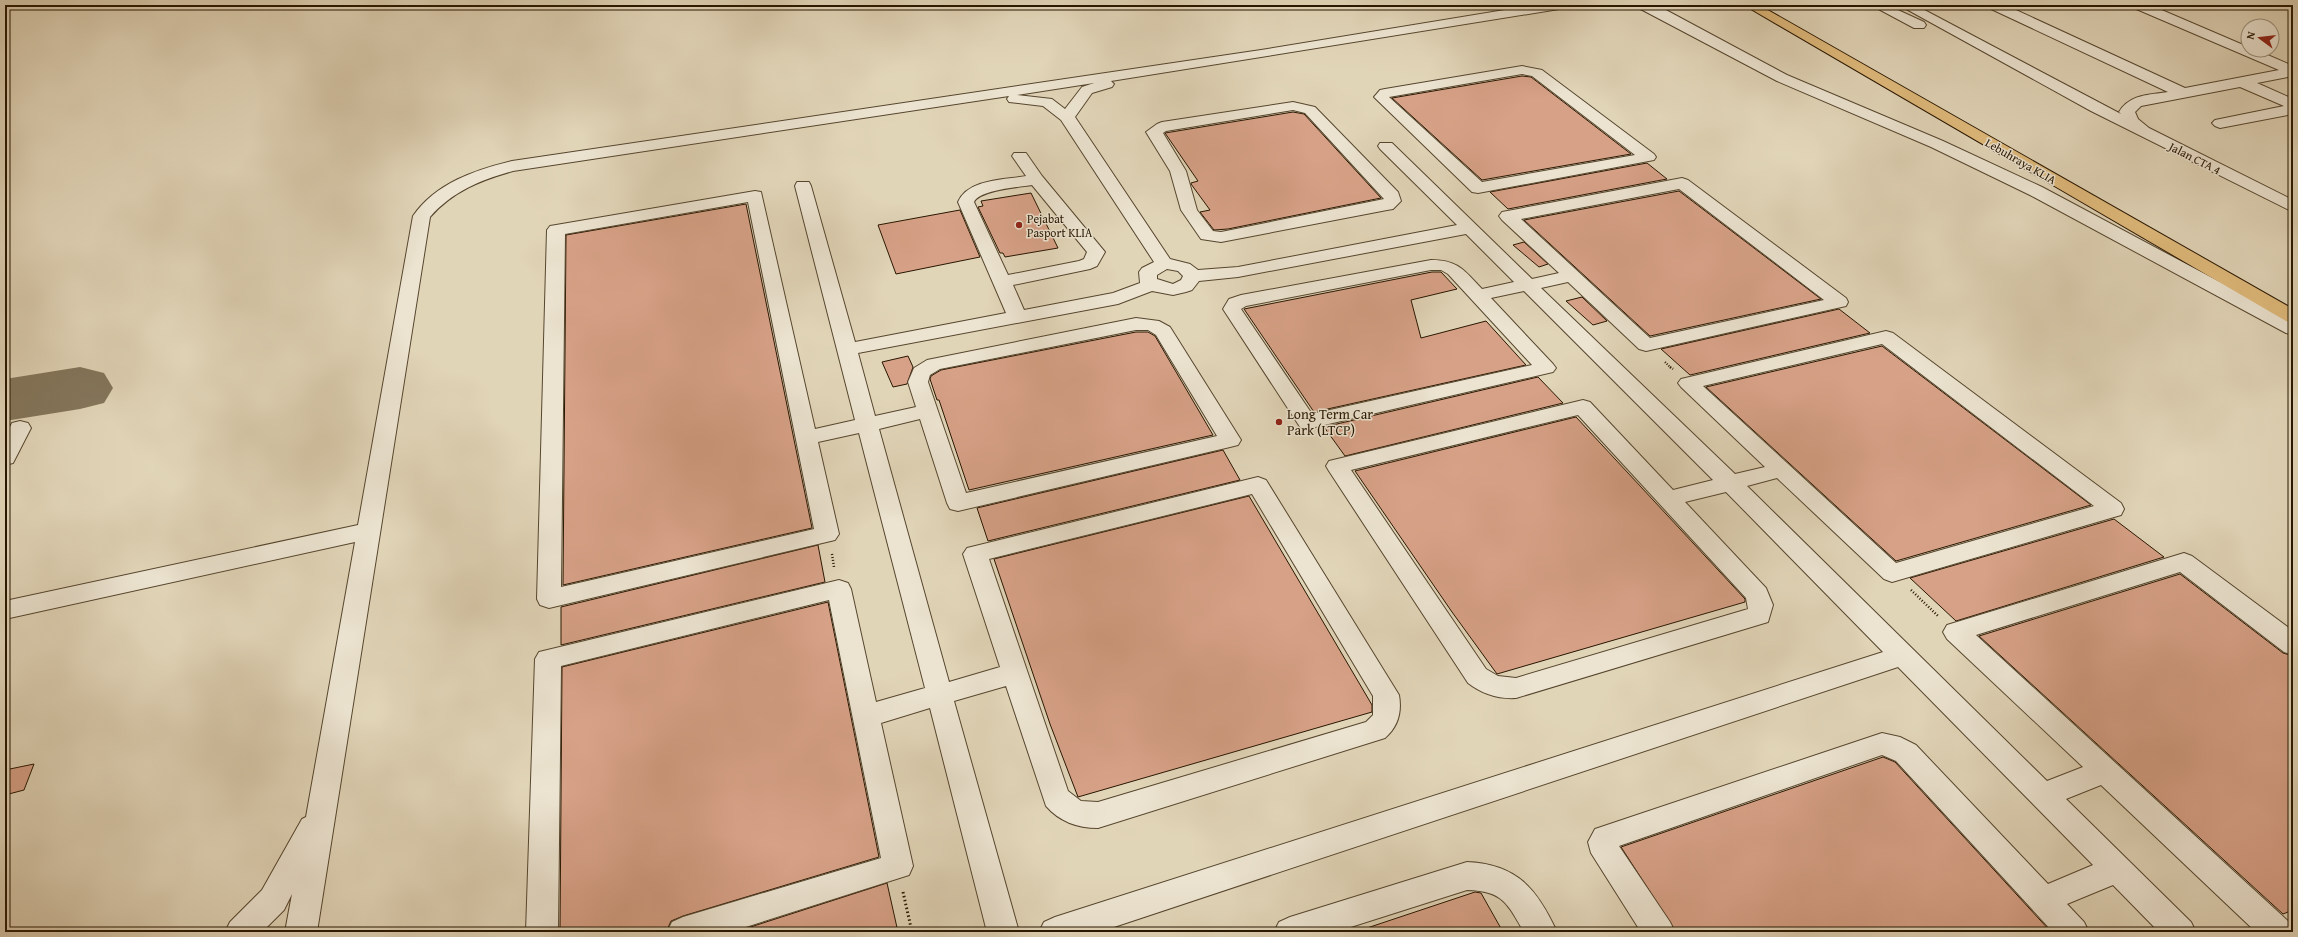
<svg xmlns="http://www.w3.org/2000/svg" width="2298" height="937" font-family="'Gentium Book Plus',serif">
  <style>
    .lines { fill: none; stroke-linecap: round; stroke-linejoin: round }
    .taxiway { fill: #84765c; fill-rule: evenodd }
    .building { fill: #d7a187; stroke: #271600 }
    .minor-casing { stroke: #56462e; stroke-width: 2 }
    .major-casing { stroke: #271600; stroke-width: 2 }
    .path-far2 { stroke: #271600; stroke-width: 2; stroke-dasharray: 1 1.5; stroke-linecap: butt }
    .path-far1 { stroke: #271600; stroke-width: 2.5; stroke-dasharray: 1 2; stroke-linecap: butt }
    .path { stroke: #271600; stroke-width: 3; stroke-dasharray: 1.5 2.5; stroke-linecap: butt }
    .minor { fill: #ece4d1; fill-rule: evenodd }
    .major { fill: #e0ba7c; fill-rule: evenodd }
    .poi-dot { fill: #8f2418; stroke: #ece4d1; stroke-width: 1.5 }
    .labels { text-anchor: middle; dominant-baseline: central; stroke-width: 3; stroke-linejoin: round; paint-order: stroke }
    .far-street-label { font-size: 12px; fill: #271600; stroke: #ece4d1 }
    .far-poi-label { font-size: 12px; fill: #271600; stroke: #ece4d1; text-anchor: start }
    .poi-label { font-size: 14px; fill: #271600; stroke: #ece4d1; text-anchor: start }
  </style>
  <rect width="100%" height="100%" fill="#e1d5b8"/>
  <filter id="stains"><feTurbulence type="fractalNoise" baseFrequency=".005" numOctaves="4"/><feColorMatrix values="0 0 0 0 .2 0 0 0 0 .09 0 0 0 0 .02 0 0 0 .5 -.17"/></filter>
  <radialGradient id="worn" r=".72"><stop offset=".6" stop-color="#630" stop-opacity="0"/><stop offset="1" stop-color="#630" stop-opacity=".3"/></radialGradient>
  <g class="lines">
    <!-- taxiway -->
    <path class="taxiway" d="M80 367 104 373 113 388 104 403 80 409 5 421V379Z"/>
  </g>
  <!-- building -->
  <path class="building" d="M1522 76 1531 77 1631 154 1482 180 1392 98Z
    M1293 112 1304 114 1381 198 1228 229 1214 230 1200 212 1210 210 1191 184V183L1198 181 1165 133Z
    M1647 163 1667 179 1508 209 1490 192Z
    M1679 191 1821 299 1650 336 1524 220Z
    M1031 193 1058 248 1005 257 1003 253H1000L978 207 983 206 981 201Z
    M746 204 812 528 563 585 566 235Z
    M960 210 980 257 896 274 878 225Z
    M1524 242 1548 264 1539 267 1513 245Z
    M1432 272H1441L1457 289 1411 300 1421 338 1486 321 1526 365 1314 412 1244 309Z
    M1582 297 1607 321 1593 325 1566 301Z
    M1839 309 1870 333 1690 375 1661 349Z
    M1136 332H1148L1155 336 1213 435 969 490 939 400H937L930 379 931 376 941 370Z
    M1882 346 2091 505 1896 561 1706 387Z
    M908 356 913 367 907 384 893 387 882 362Z
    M1538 377 1563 403 1345 456 1324 427Z
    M1576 417 1745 599V602L1497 674 1452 612 1355 471Z
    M1223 450 1240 480 988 541 977 508Z
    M1249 496 1372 705V712L1078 797 1050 724 994 559Z
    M2114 519 2164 557 1956 621 1910 578Z
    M818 545 825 582 561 645V607Z
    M2180 574 2283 653 2293 656V910L2283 914 1979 636Z
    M828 602 879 857 683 916 671 921 666 932H560L562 667Z
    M1883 757 1895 762 2051 932H1676L1621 847Z
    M34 764 24 790 5 795V770Z
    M887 883 898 932H735Z
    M1475 892 1481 893 1503 932H1368L1367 928Z"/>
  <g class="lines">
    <!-- minor casing -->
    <g class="minor-casing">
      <path id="minor" d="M1535 5H1565L1559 9 1111 81 1114 84 1112 87 1092 93 1075 117 1170 259 1190 264 1198 270 1238 267 1457 225 1380 149 1378 146 1380 143H1392L1532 279 1559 273 1502 220 1499 216 1502 212 1682 178 1688 180 1846 298 1848 302 1846 306 1646 351 1639 349 1568 282 1541 288 1735 474 1765 467 1681 387 1678 383 1681 379 1886 331 1893 333 2121 503 2124 509 2121 515 1892 582 1884 579 1777 478 1747 486 2047 781 2083 767 1947 639 1943 632 1947 625 2184 553 2192 556 2293 631V655L2284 652 2180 572 1976 635 2289 922 2293 932H2256L2101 785 2066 799 2191 922 2196 932H2159L2113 885 2067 904 2084 922 2089 932H2053L1896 761 1882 755 1619 846 1670 922 1675 932H1641L1591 853 1588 842 1595 829 1882 733 1900 737 1916 745 2048 884 2093 865 1898 667 1099 932H1039L1044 922 1055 917 1883 652 1726 492 1685 502 1766 588 1773 605 1768 622 1516 698C1498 699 1482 694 1468 683L1329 471 1326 466 1329 461 1583 400 1590 402 1673 490 1713 480 1524 291 1491 298 1553 364 1556 368 1553 372 1307 429 1300 427 1223 309 1229 299 1241 295 1431 260C1458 260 1464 270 1482 289L1514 282 1466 234 1238 277 1199 281 1192 290 1186 292 1173 295 1152 291 1118 304 858 353 875 416 916 407 908 382 914 368 927 360 1136 318 1159 321 1170 327 1241 440 1238 445 1230 447 958 511 950 509 947 503 920 419 879 429 949 682 1000 667 963 554 967 548 1258 477 1266 480 1399 695C1402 712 1398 727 1385 738L1098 828C1077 828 1059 821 1046 806L1006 686 954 701 1019 932H987L930 708 881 723 913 866 909 875 730 932H667L672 922 683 917 881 858 829 600 561 666 558 932H526L535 659 539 652 839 580 848 583 851 589 876 702 925 688 859 433 818 442 839 534 835 540 549 608 540 605 537 599 547 230 550 226 556 225 755 191 761 192 815 429 855 420 795 186 797 182H809L811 186 855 342 1006 313 958 202C968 179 1003 180 1026 176L1012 156 1014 153H1026L1042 176 1105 252 1097 266 1090 269 1013 285 1024 310 1113 293 1140 283 1139 272 1142 268 1154 262 1061 120 1043 106 1009 102 1007 99 1009 96 513 171C481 180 453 191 430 217L317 932H285L292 894 284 910 262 932H225L230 922 262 890 302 819 306 817 355 542 5 619V601L358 525 413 216C436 183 475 170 512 161L1261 50ZM1094 83 1082 87 1065 109 1052 99 1017 95ZM1032 185 1087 252 1084 259 1079 261 1008 275 974 202C980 190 1019 187 1032 185ZM1679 189 1824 300 1650 338 1521 219ZM748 202 814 529 561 587 565 234ZM1167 269 1178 271 1183 276 1181 280 1173 284 1157 279V275ZM1431 270H1441L1448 274 1532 365 1312 414 1241 309 1246 306ZM1136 330H1148L1156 335 1217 436 966 493 928 382 930 375 940 369ZM1882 344 2094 506 1896 563 1703 386ZM1578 415 1746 598 1748 609 1516 678 1498 676 1486 669 1351 470ZM1252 494 1373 696V715L1366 722 1098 802 1081 801 1068 791 989 559Z
        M1633 5H1652L1664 9 1787 75 1943 141 2042 187 2293 321V335L2286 333 2030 195 1931 147 1777 81Z
        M1871 5H1887L1924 22 1926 25 1924 28H1914Z
        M1899 5H1915L2121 114 2119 112C2130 94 2149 95 2168 92L1989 8 1988 5H2005L2185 88 2279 70 2134 8 2133 5H2150L2248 47V50H2256L2293 66V76L2257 83 2293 99V114L2220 128 2215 126 2212 123 2215 120 2284 106 2240 87 2141 106 2135 112 2138 119 2149 128 2293 200V212L2091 111Z
        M1522 66 1542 70 1654 154 1656 157 1654 160 1478 193 1472 192 1374 97 1380 90 1385 89ZM1522 74 1532 76 1635 155 1482 182 1389 97Z
        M1293 102 1315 107 1398 192 1401 201 1393 209 1387 210 1221 242 1201 239 1181 210 1170 171 1146 132 1157 124 1162 122ZM1293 110 1305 113 1384 199 1221 232 1213 231 1197 210 1186 171 1163 133 1166 131Z
        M20 421 28 423 31 428 13 463 5 465V437L12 423Z
        M1467 862C1517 864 1537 889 1557 932H1524C1507 903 1503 891 1467 890L1335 932H1274L1279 922 1290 917Z"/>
    </g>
    <!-- major casing -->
    <g class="major-casing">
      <path id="major" d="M1744 5H1759L2293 309V323L2286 321Z"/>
    </g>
    <!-- path-far2 -->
    <path class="path-far2" d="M1665 362 1671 368"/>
    <!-- path-far1 -->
    <path class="path-far1" d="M1670 367 1673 369
      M832 554 834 567
      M1911 590 1938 616"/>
    <!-- path -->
    <path class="path" d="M903 892 912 932"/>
    <!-- minor -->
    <use href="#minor" class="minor"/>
    <!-- major -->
    <use href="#major" class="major"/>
  </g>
  <!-- markers -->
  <g class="poi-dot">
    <circle cx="1019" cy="225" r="4"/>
    <circle cx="1279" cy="422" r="4"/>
  </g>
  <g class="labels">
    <!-- far-street labels -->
    <g class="far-street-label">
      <text transform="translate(2195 158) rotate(27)">Jalan CTA 4</text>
      <text transform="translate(2021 161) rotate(30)">Lebuhraya KLIA</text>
    </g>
    <!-- far-poi labels -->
    <g class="far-poi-label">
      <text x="1027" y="218">Pejabat<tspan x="1027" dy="14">Pasport KLIA</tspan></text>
    </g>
    <!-- poi labels -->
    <g class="poi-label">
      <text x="1287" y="414">Long Term Car<tspan x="1287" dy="16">Park (LTCP)</tspan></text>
    </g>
  </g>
  <!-- margin -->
  <rect width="2298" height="937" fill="none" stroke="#e1d5b8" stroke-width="20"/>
  <rect x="6" y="6" width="2286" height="925" fill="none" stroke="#271600" stroke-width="2"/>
  <rect x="10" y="10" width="2278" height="917" fill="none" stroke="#271600"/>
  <!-- north arrow -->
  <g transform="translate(2260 38) rotate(285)"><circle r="19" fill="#ece4d1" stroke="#9d927d"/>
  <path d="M0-3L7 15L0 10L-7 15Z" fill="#8f2418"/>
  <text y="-6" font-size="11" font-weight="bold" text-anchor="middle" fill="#271600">N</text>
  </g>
  <rect width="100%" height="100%" filter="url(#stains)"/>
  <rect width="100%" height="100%" fill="url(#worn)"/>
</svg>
